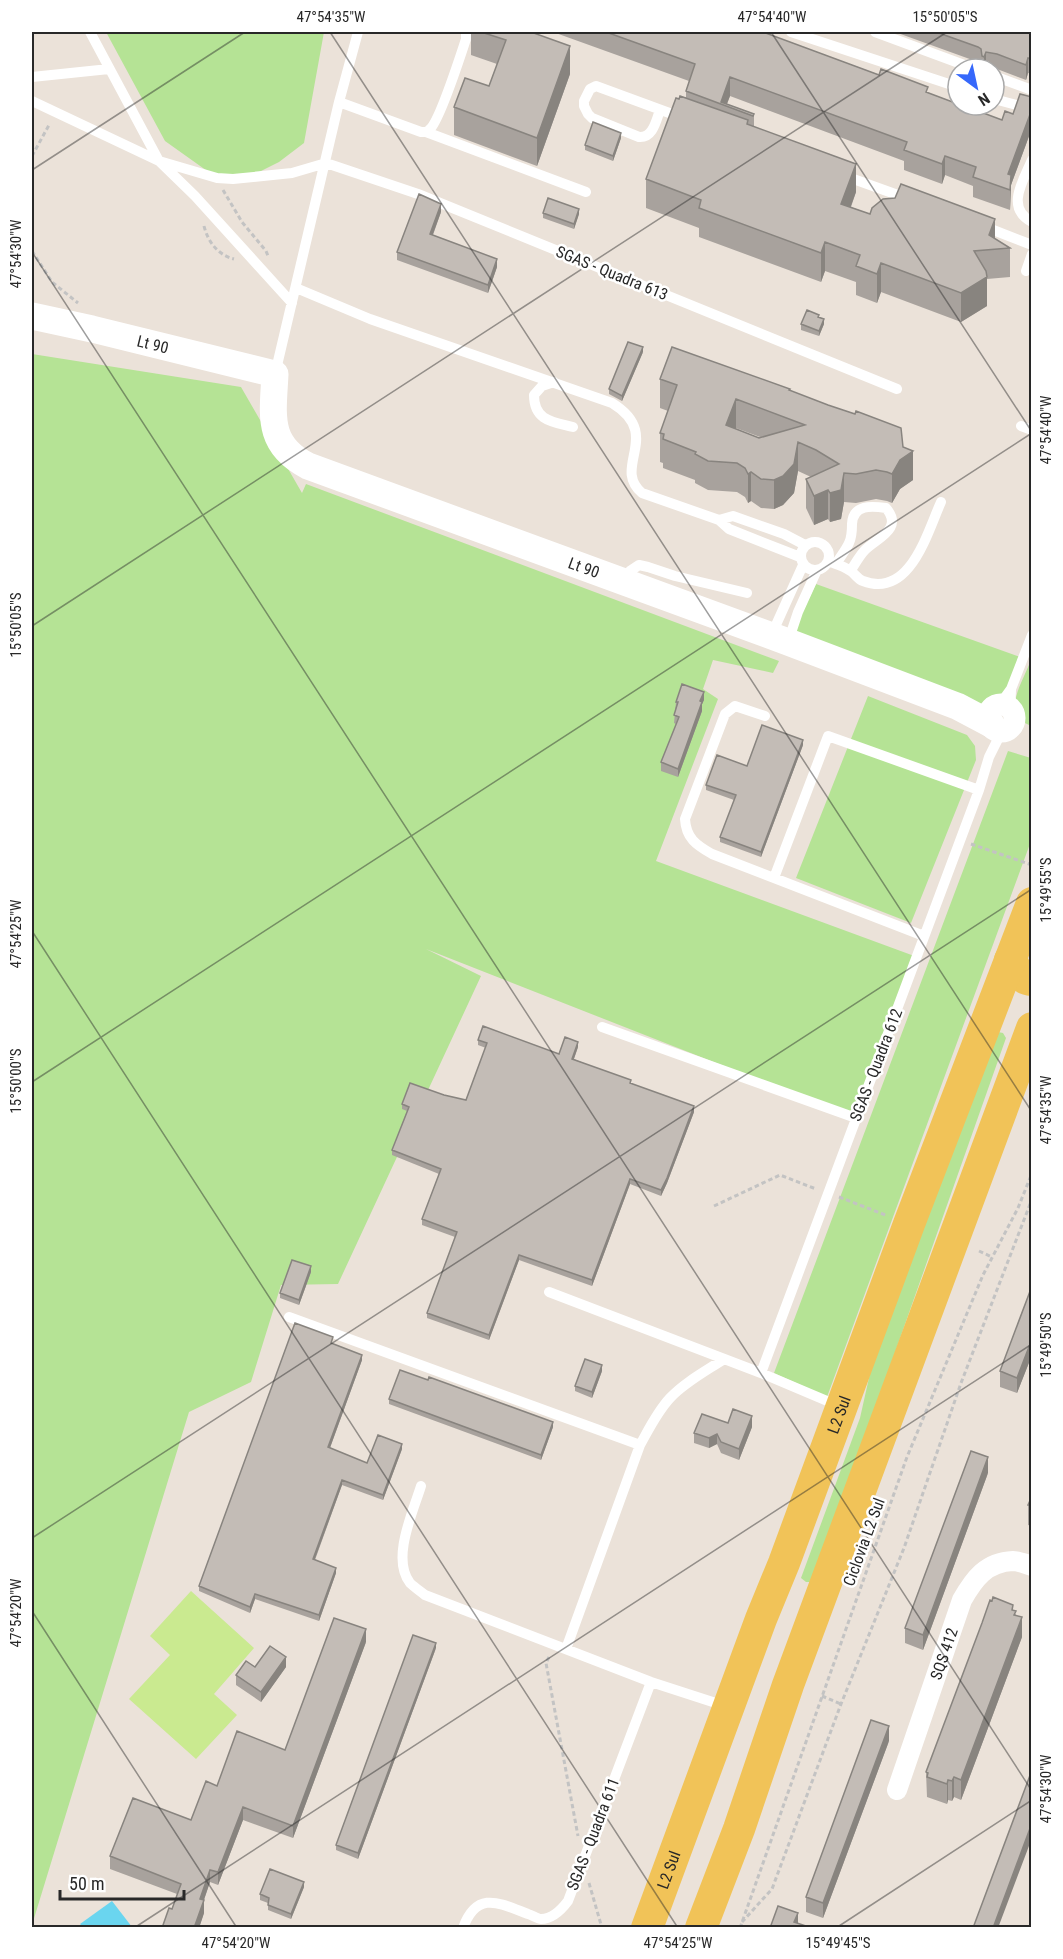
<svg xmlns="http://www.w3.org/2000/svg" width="1063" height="1959" font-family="'Roboto Condensed',sans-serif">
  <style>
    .green { fill: #b5e395 }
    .pitch { fill: #caea90 }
    .water { fill: #6ad5ef }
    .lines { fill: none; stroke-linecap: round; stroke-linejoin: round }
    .path { stroke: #c3c3c3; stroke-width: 3; stroke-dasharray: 4.5 3; stroke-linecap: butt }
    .lane { stroke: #fff; stroke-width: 10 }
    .street { stroke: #fff; stroke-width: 20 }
    .secondary { stroke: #fff; stroke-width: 27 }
    .primary { stroke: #f1c358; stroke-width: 32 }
    .wall { fill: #a8a29d; fill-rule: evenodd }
    .shaded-wall { fill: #88847f }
    .building { fill: #c3bcb6; stroke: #88847f; stroke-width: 1.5; fill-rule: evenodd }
    .ticks { fill: none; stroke: #282828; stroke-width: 1.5; stroke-opacity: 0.45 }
    .labels { text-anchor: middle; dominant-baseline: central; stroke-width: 5; stroke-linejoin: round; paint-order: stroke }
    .street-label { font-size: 16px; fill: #282828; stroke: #fff }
    .neatline { fill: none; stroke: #282828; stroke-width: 2 }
    .ticks-label { font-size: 15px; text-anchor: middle; fill: #282828 }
  </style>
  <rect width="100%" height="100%" fill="#ebe2d9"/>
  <!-- green -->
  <path class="green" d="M106 32H324L304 143 279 162 249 177 217 178 165 141Z
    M32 354 241 387 302 493 306 484 779 661 773 673 713 660 703 689 718 699 656 861 917 957 856 1118 426 949 481 976 338 1284 281 1285 251 1382 189 1412 32 1925Z
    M816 584 1023 658 998 707 958 706 788 642Z
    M1031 660V726L1015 718C1010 700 1025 676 1031 660Z
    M868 696 967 735 975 746 976 760 911 923 796 878Z
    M1008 751 1031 758V841L827 1397 774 1373Z
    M998 1032 1003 1033 1006 1038 814 1582H806L801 1578 860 1418 873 1360Z"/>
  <!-- pitch -->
  <path class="pitch" d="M191 1591 254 1648 214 1694 237 1715 196 1759 129 1699 170 1655 150 1636Z"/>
  <!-- water -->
  <path class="water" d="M112 1901 132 1927H83L80 1924Z"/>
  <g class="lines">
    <!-- path -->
    <path class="path" d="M32 156 49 125
      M223 190 242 222 266 251 268 256
      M204 226C208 242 218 255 234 259
      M32 251 52 282 78 303
      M971 844 1032 865
      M839 1197 888 1216
      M714 1206 780 1175 816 1189
      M979 1251 992 1257
      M549 1657 546 1663 578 1836
      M822 1696 841 1704
      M589 1883 602 1928
      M742 1922 772 1889 841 1704 904 1548 961 1383 1032 1199
      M740 1928 907 1457 983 1275 1018 1208 1032 1173"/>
    <!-- lane -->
    <path class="lane" d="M90 32 159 161
      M791 32 958 87
      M875 32 975 69
      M994 76 1032 90
      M32 77 109 69
      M994 99 1032 109
      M32 101 159 161
      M339 102 421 132C425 132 426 133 430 129 440 120 460 57 466 39V32
      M660 110C656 121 653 138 639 137L592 118 588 114 584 106V101L590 89 596 86 683 118
      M426 132 586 192
      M1032 160C1023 181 1005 208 1032 222
      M326 163 418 194 897 389
      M845 176 909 199
      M983 226 1032 245
      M1026 271 1032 254
      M296 288 370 319 612 403C664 435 611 467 642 493L719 520 729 529 800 557
      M292 303 195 196 159 161 217 178 233 179 292 173 326 163
      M275 374 339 102 358 32
      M554 382 542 386 534 395C534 421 553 422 573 427
      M1021 426 1032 430
      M719 520 733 516 784 534 805 545
      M801 556a14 14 0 1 1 28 0a14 14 0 1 1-28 0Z
      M828 561C835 564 843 566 849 570 855 573 857 579 863 581 910 599 927 533 941 502
      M836 564C840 557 846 550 849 543 852 537 852 530 852 524 853 504 872 506 886 508 904 529 877 538 865 550 860 555 855 564 851 570
      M622 581 630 571 639 565 648 567 675 576 747 593
      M771 636 803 565
      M788 642 798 612 817 570
      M998 707 1011 689 1032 635
      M1010 712 1011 690
      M765 716 735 706 725 714 685 819C686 838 696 845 712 854L924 936
      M774 878 828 736 979 790
      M602 1027 856 1118
      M549 1292 761 1373 839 1406
      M289 1317 640 1445
      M761 1373 979 790 989 757 1003 729
      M421 1486C413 1512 391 1559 410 1583 414 1587 420 1591 425 1595L651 1682 725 1706
      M566 1649 640 1445C649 1429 657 1412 670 1398 685 1382 706 1371 724 1359
      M463 1928C477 1890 499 1903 528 1914 532 1915 538 1919 541 1919 553 1919 562 1909 568 1901L651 1682"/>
    <!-- street -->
    <path class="street" id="s1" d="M897 1790 962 1600C974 1579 986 1562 1013 1561 1019 1561 1026 1564 1032 1566"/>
    <!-- secondary -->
    <g class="secondary">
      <path id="s2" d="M32 316 92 329 275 374C273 415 266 444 308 466L788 642 957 706 991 724"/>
      <circle cx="1001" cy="718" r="11"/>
    </g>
    <!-- primary -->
    <g class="primary">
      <path d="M1010 960C1016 969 1020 979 1032 980"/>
      <path id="s3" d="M647 1928 761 1619 784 1563 909 1224 1032 903"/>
      <path d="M701 1928 739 1829 788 1685 1032 1028"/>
    </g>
  </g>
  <!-- wall -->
  <path class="wall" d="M471 32H531L570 74 537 166 454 135V107L489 86 497 64 471 55Z
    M553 32H765V33L1002 120 1013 114 1032 97V128L1011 185 1010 210 973 197V186L945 175 942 184 904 170V161L730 96 727 104 754 114V126L856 192 851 207 870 214 995 239 1010 248V277L987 279V306L961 322 881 292 877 303 856 295V282L825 271 821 282 699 237V228L646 208V179L679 99 686 97V91L689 81Z
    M895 32H1032V74L1028 73 1026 80 997 69 986 67 985 69H982L981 65 978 62Z
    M621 138 613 161 585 150V145Z
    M441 212 433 235 497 267 488 293 397 260V252Z
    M543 213 579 214 574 229 543 218Z
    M801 324H824L819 336 801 330Z
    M643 352 622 401 609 394V389Z
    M660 379 790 390 903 447 913 480 900 489 892 503 887 501 876 499 856 503 844 502 841 519 830 522 828 519 814 525 806 508V479L811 477 798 471 794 493 783 505 774 509 761 508 751 501 748 503 745 497 737 492 708 490 695 483V480L663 468V463L660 462V433L668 411 660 408ZM736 428 760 437 759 438 735 429Z
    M704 700 702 704V711L678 777 661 771V762L676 724 674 723 676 702Z
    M803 745 761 857 720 842V837L734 800 706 790V785L747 766Z
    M478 1040 559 1054 578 1047 574 1059 631 1083 694 1112 667 1183 661 1196 630 1184 592 1286 519 1260 489 1340 427 1318V1313L455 1237 422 1225V1219L439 1174 392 1155V1150L407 1111 402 1109V1104L444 1095 466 1100 486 1048 478 1045Z
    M311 1272 299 1305 280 1298V1293Z
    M1032 1286V1355L1017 1393 1000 1387V1371Z
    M333 1342V1344L362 1360 330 1448 367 1463 402 1449 383 1500 342 1485 315 1560 336 1573 319 1621 255 1599 250 1613 199 1591V1586Z
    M602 1371 592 1398 575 1391V1386Z
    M389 1399 553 1427 541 1460 389 1404Z
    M728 1423 752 1427 739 1460 721 1453 717 1444 709 1448 694 1443V1433Z
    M988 1473 923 1650 905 1643V1628Z
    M1032 1496V1526L1028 1525V1505Z
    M1013 1610 1016 1615 1022 1637 961 1800 954 1797 952 1801 948 1800 947 1804 927 1797 926 1772Z
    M366 1642 293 1838 243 1820 218 1885 210 1882 204 1900V1913L199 1928H162L172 1909 177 1894 110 1869V1856L191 1820 217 1786 285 1750Z
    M436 1648 358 1859 336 1850V1845Z
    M255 1667H286L261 1702 236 1685V1675Z
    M889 1741 823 1918 806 1912V1897Z
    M304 1887 291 1919 268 1910V1903L260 1900V1894Z"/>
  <!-- shaded-wall -->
  <path class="shaded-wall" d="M570 46V74L537 166V138Z
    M986 52V67L985 69H984V57Z
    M1028 58V73L1026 80V65Z
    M730 77V96L726 106 721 102Z
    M1032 109V128L1011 185 1010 210V186L1008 174Z
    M621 133V138L613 161V156Z
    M945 156V175L942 184V164Z
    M856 164V192L841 233V204Z
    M441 204V212L430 242V234Z
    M579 209V214L574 229V224Z
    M995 219V248L989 235Z
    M825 242V271L821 282V253Z
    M497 259V267L488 293V285Z
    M881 263V292L877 303V274Z
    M987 277V306L961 322V293Z
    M824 319V324L819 336V331Z
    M643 347V352L622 401V396Z
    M736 399V428L726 455V425Z
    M798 442V471L794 493 783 505 774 509V480Z
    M913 451V480L900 489 892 503V474L900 460Z
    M751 472V501L748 503V474Z
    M844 473V502L841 519 830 522V493Z
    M828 490V519L814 525V496Z
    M704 692V700L702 704V711L678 777V769L700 701Z
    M803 740V745L761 857V852Z
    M578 1042V1047L572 1064V1059Z
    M694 1106V1112L667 1183 661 1196V1190Z
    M630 1179V1184L592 1286V1280Z
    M519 1255V1260L489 1340V1335Z
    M311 1266V1272L299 1305V1300Z
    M1032 1339V1355L1017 1393V1378Z
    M362 1355V1360L328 1453V1447Z
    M602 1365V1371L592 1398V1392Z
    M752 1416V1427L739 1460V1449Z
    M553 1422V1427L541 1460V1455Z
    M717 1434V1444L709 1448V1438Z
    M402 1444V1449L383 1500V1495Z
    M988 1457V1473L923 1650V1635Z
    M342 1480V1485L313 1564V1559Z
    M336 1568V1573L319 1621V1615Z
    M255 1594V1599L250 1613V1607Z
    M1022 1617V1637L961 1800V1780Z
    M366 1629V1642L293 1838V1826Z
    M436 1643V1648L358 1859V1853Z
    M286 1657V1667L261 1702V1692Z
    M889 1726V1741L823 1918V1903Z
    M954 1777V1797L952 1801V1781Z
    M948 1780V1800L947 1804V1784Z
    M243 1807V1820L218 1885V1872Z
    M1032 1823V1838L998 1928H993Z
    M210 1870V1882L200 1911V1899Z
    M304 1882V1887L291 1919V1914Z
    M204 1900V1913L199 1928H194Z
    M798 1913V1928L794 1922Z"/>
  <!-- building -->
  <path class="building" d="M481 32H531L570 46 537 138 454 107 465 78 489 86 506 40Z
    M606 32H763L879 75 881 69 928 87 926 92 958 104V105H962L1002 120 1005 111 1013 114 1020 94 1032 97V109L1008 174 1011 175 1010 190 973 177 976 167 945 156 942 164 904 150 907 142 730 77 721 102 754 114 753 116 686 91 695 64Z
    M936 32H1032V59L1028 58 1026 65 997 54 986 52 984 57 982 56 981 49 978 47Z
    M680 96 748 120 747 124 856 164 841 204 870 214 872 208 883 199 895 198 901 184 995 219 989 235 1010 248 974 251 986 271 987 277 961 293 881 263 877 274 856 266 860 255 825 242 821 253 699 208 701 200 646 179 676 98 679 99Z
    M593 122 621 133 613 156 585 145Z
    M419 194 441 204 430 234 497 259 488 285 397 252Z
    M548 198 579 209 574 224 543 213Z
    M807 310 819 315 818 317 824 319 819 331 801 324Z
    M628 342 643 347 622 396 609 389Z
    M672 347 790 389 789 390 828 405 855 414 856 411 901 428 903 447 913 451 900 460 892 474 887 472 876 470 856 474 844 473 841 490 830 493 828 490 814 496 806 479 839 464 816 450 798 442 794 464 783 476 774 480 761 479 751 472 748 474 745 468 737 463 708 461 695 454 696 452 663 439 664 434 660 433 677 385 660 379ZM736 399 805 425 759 438 726 425Z
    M682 684 704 692 700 701 702 702 678 769 661 762 679 717 674 715 678 702H676Z
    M762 725 803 740 761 852 720 837 736 795 706 785 717 755 747 766Z
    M483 1026 559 1054 565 1037 578 1042 572 1059 631 1080 630 1083 694 1106 667 1178 661 1190 630 1179 592 1280 519 1255 489 1335 427 1313 457 1232 422 1219 441 1169 392 1150 409 1107 402 1104 410 1083 444 1095 466 1100 487 1043 478 1040Z
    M292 1260 311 1266 299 1300 280 1293Z
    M1032 1286V1339L1017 1378 1000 1371Z
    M295 1323 333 1337 331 1343 362 1355 328 1447 367 1463 378 1435 402 1444 383 1495 342 1480 313 1559 336 1568 319 1615 255 1594 250 1607 199 1586Z
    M585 1359 602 1365 592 1392 575 1386Z
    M400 1370 428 1380 429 1377 553 1422 541 1455 389 1399Z
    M733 1409 752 1416 739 1449 721 1442 717 1434 709 1438 694 1433 702 1414 728 1423Z
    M971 1451 988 1457 923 1635 905 1628Z
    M1032 1496V1506L1028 1505Z
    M993 1597 1013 1605 1012 1610 1016 1611 1014 1615 1022 1617 961 1780 954 1777 952 1781 948 1780 947 1784 927 1777 928 1773 926 1772 982 1623 990 1600 992 1601Z
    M334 1618 366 1629 293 1826 243 1807 218 1872 210 1870 200 1899 204 1900 194 1928H162L169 1908 172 1909 181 1884 110 1856 133 1798 191 1820 206 1781 217 1786 237 1731 285 1750Z
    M413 1635 436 1643 358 1853 336 1845Z
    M270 1646 286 1657 261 1692 236 1675 246 1661 255 1667Z
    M871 1720 889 1726 823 1903 806 1897Z
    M1032 1770V1823L993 1928H973Z
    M270 1869 304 1882 291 1914 268 1905 269 1898 260 1894Z
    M778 1906 798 1913 794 1922 806 1926V1928H770Z"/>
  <!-- ticks -->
  <path class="ticks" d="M330 32 1032 1112M771 32 1032 432M32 170 245 32M32 252 1032 1791M32 626 947 32M32 931 678 1928M32 1082 1032 433M32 1538 1032 889M32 1611 237 1928M134 1928 1032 1344M836 1928 1032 1800"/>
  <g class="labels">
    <!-- street labels -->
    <g class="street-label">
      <text transform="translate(612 273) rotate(22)">SGAS - Quadra 613</text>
      <text stroke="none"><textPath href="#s2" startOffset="124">Lt 90</textPath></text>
      <text stroke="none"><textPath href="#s2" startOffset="650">Lt 90</textPath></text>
      <text transform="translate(876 1065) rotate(-69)">SGAS - Quadra 612</text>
      <text stroke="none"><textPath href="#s3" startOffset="548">L2 Sul</textPath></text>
      <text transform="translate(864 1542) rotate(-70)">Ciclovia L2 Sul</text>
      <text stroke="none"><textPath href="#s1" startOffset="144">SQS 412</textPath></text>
      <text transform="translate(593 1834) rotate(-69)">SGAS - Quadra 611</text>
      <text stroke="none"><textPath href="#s3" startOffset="62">L2 Sul</textPath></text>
    </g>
  </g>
  <!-- border -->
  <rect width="1063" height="1959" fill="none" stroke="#ffffff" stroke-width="66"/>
  <!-- north arrow -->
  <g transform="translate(976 87) rotate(147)"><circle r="28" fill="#ffffff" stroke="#a9a9a9" stroke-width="1.5"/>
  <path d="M0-4.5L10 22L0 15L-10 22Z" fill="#3668fb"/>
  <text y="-9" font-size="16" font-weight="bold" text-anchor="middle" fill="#282828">N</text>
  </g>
  <!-- scale -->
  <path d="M60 1890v9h124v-9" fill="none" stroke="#282828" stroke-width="3"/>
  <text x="69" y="1890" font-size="18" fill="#282828" stroke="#ffffff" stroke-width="4.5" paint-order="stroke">50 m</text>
  <rect x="33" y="33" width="997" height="1893" class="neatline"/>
  <g class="ticks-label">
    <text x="331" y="22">47°54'35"W</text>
    <text x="772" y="22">47°54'40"W</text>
    <text x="945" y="22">15°50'05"S</text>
    <text transform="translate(16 254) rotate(-90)" y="5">47°54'30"W</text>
    <text transform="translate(1046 430) rotate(-90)" y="5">47°54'40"W</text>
    <text transform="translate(16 625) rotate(-90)" y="5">15°50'05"S</text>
    <text transform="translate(1046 890) rotate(-90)" y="5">15°49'55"S</text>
    <text transform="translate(16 934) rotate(-90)" y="5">47°54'25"W</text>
    <text transform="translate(16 1081) rotate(-90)" y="5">15°50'00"S</text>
    <text transform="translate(1046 1110) rotate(-90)" y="5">47°54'35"W</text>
    <text transform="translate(1046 1345) rotate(-90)" y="5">15°49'50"S</text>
    <text transform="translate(16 1613) rotate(-90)" y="5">47°54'20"W</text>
    <text transform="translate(1046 1789) rotate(-90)" y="5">47°54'30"W</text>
    <text x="236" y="1948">47°54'20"W</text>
    <text x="678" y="1948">47°54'25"W</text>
    <text x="838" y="1948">15°49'45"S</text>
  </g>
</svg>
